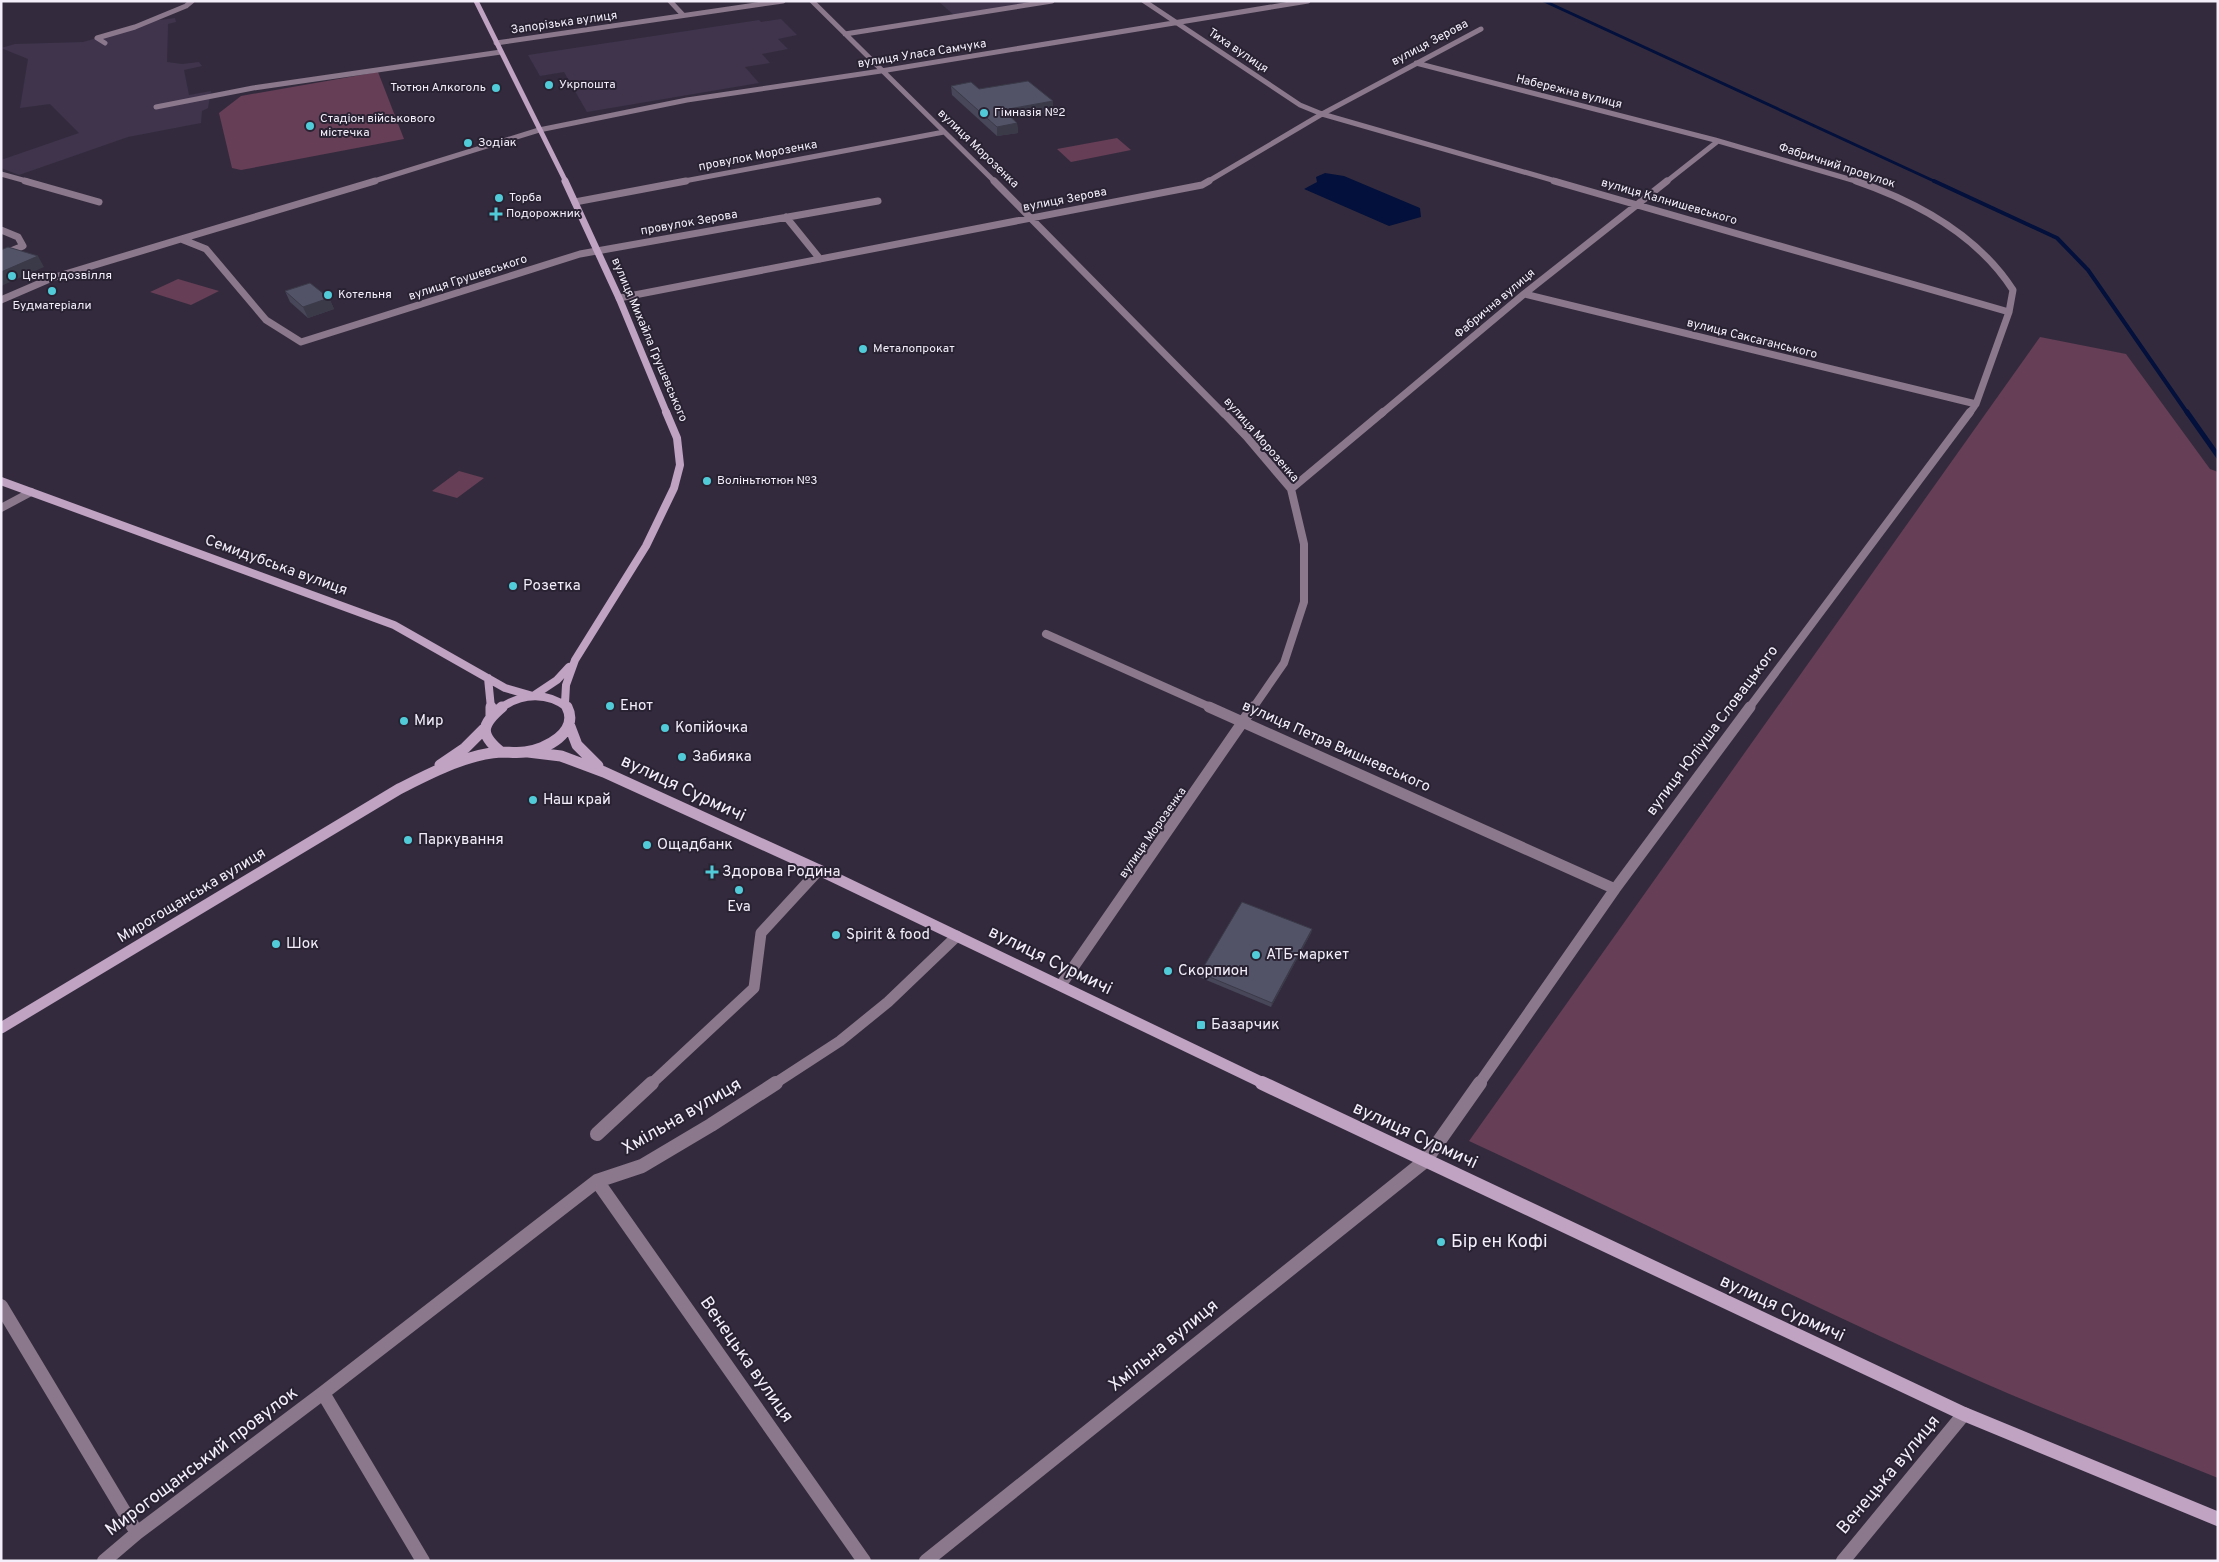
<svg xmlns="http://www.w3.org/2000/svg" width="2219" height="1562" font-family="Overpass,sans-serif">
  <style>
    .built { fill: #3f344c }
    .green { fill: #663e56 }
    .water { fill: #03103b }
    .lines { fill: none; stroke-linecap: round; stroke-linejoin: round }
    .stream-far2 { stroke: #03103b; stroke-width: 3 }
    .stream-far1 { stroke: #03103b; stroke-width: 4 }
    .stream { stroke: #03103b; stroke-width: 5 }
    .street-far4 { stroke: #8b788d; stroke-width: 5 }
    .street-far3 { stroke: #8b788d; stroke-width: 7 }
    .street-far2 { stroke: #8b788d; stroke-width: 8 }
    .street-far1 { stroke: #8b788d; stroke-width: 11 }
    .street { stroke: #8b788d; stroke-width: 14 }
    .secondary-far4 { stroke: #c0a2c2; stroke-width: 5 }
    .secondary-far3 { stroke: #c0a2c2; stroke-width: 7 }
    .secondary-far2 { stroke: #c0a2c2; stroke-width: 8 }
    .secondary-far1 { stroke: #c0a2c2; stroke-width: 11 }
    .secondary { stroke: #c0a2c2; stroke-width: 14 }
    .wall { fill: #474759 }
    .shaded-wall { fill: #3a3a49 }
    .building { fill: #535368; stroke: #3a3a49 }
    .poi-dot { fill: #52cbd9; stroke: #292233; stroke-width: 2 }
    .labels { text-anchor: middle; dominant-baseline: central; stroke-width: 4; stroke-linejoin: round; paint-order: stroke }
    .far-street-label { font-size: 12px; fill: #f3eefa; stroke: #292233 }
    .far-poi-label { font-size: 12px; fill: #f3eefa; stroke: #292233; text-anchor: start }
    .street-label { font-size: 15px; fill: #f3eefa; stroke: #292233 }
    .poi-label { font-size: 15px; fill: #f3eefa; stroke: #292233; text-anchor: start }
    .near-street-label { font-size: 18px; fill: #f3eefa; stroke: #292233 }
    .near-poi-label { font-size: 18px; fill: #f3eefa; stroke: #292233; text-anchor: start }
  </style>
  <rect width="100%" height="100%" fill="#332b3d"/>
  <!-- built -->
  <path class="built" d="M938 1H1044L955 16Z
    M175 18 176 22 168 24 167 62 182 64 199 62 202 66 184 70 189 95 211 91 208 108 202 111 201 123 128 137 19 175 1 168V160L79 133 50 104 20 108 28 59 1 48 15 44 83 42 143 25V22Z
    M781 19 797 35 778 39 788 49 762 54 770 63 745 67 759 83 587 112 564 72 540 76 528 55 759 20 761 22Z"/>
  <!-- green -->
  <path class="green" d="M378 72 404 139 241 170 232 168 219 113 241 96Z
    M1117 138 1131 150 1071 162 1057 149Z
    M178 279 219 291 191 305 150 292Z
    M2040 337 2126 354 2210 469 2218 472V1478C2140 1446 2061 1417 1984 1383 1811 1307 1641 1221 1469 1141Z
    M459 471 484 478 457 498 432 491Z"/>
  <!-- water -->
  <path class="water" d="M1325 173 1344 176 1420 208 1421 217 1389 226 1304 189 1317 182 1316 177Z"/>
  <g class="lines">
    <!-- stream-far2 -->
    <path class="stream-far2" d="M1544 1 1936 182"/>
    <!-- stream-far1 -->
    <path class="stream-far1" d="M1934 181 2057 238 2088 270 2188 414"/>
    <!-- stream -->
    <path class="stream" d="M2187 412 2218 456"/>
    <!-- street-far4 -->
    <path class="street-far4" d="M670 1 683 15
      M812 1 995 182
      M1144 1 1300 105 1322 114 1559 182
      M845 34 1052 1
      M105 43 97 38 135 27 186 6 192 1
      M496 43 783 1
      M1416 63 1715 140 1859 182
      M156 107 253 88 501 52
      M1 174 30 182
      M371 182 539 130 687 100 881 71 1308 1
      M679 182 944 132
      M1207 182 1322 114 1481 29
      M1666 182 1718 141"/>
    <!-- street-far3 -->
    <path class="street-far3" d="M25 181 99 202
      M375 181 181 239 206 249 266 320 301 342 580 254 878 201
      M994 181 1224 414
      M1554 181 2009 312
      M1856 181C1917 202 1977 234 2013 290L2009 312 1976 404 1969 414
      M575 202 686 181
      M786 217 820 259
      M1 230 18 237 23 246 1 255
      M1524 294 1976 404
      M619 298 1202 185 1209 181
      M1 300 52 278 181 239
      M1381 414 1524 294 1667 181"/>
    <!-- street-far2 -->
    <path class="street-far2" d="M1223 412 1246 436 1291 489 1304 544V602L1284 663 1253 708
      M1291 489 1383 412
      M1 508 31 492
      M1046 634 1212 708
      M1749 708 1970 412"/>
    <!-- street-far1 -->
    <path class="street-far1" d="M1209 707 1615 889
      M1061 985 1253 707
      M651 1084 754 988 761 933 819 870
      M774 1084 840 1041 888 1002 957 936
      M1479 1084 1615 889 1750 707"/>
    <!-- street -->
    <path class="street" d="M597 1134 652 1083
      M597 1181 864 1561
      M1 1306 137 1533
      M323 1393 423 1561
      M104 1561 137 1533 323 1393 597 1181 642 1166 711 1125 776 1083
      M926 1561 1425 1161 1480 1083
      M1843 1561 1964 1414"/>
    <!-- secondary-far4 -->
    <path class="secondary-far4" d="M476 1 566 182"/>
    <!-- secondary-far3 -->
    <path class="secondary-far3" d="M565 181 619 298 667 414"/>
    <!-- secondary-far2 -->
    <path class="secondary-far2" d="M1 481 394 625 505 688 533 696 557 680 569 667
      M488 678 491 708
      M565 703 566 685 575 660 646 546 674 488 680 465 677 438 666 412
      M501 708C522 693 548 692 568 708"/>
    <!-- secondary-far1 -->
    <path class="secondary-far1" d="M491 707V716
      M569 724 577 745 598 766
      M501 752C479 734 481 725 502 707
      M501 752C509 752 517 753 525 752 545 750 580 732 567 707
      M528 752 561 756 604 772 819 870 1265 1084
      M440 765 465 748 484 729
      M1 1028 399 789C429 774 466 754 501 752"/>
    <!-- secondary -->
    <path class="secondary" d="M1262 1083 1964 1414 2218 1519"/>
  </g>
  <!-- wall -->
  <path class="wall" d="M951 86 979 89 1053 101V111L1012 118 1017 123 1018 133 997 136 952 95Z
    M285 291 329 298 334 309 308 318 290 302Z
    M1312 929 1311 933 1271 1007 1199 977 1200 973Z"/>
  <!-- shaded-wall -->
  <path class="shaded-wall" d="M1053 101V111L1003 120V110Z
    M1017 123 1018 133 997 136V127Z
    M38 256 44 267 1 286V272Z
    M329 298 334 309 308 318 303 307Z
    M1312 929 1311 933 1271 1007 1272 1003Z"/>
  <!-- building -->
  <path class="building" d="M1028 81 1053 101 1003 110 1017 123 997 127 951 86 971 82 979 89Z
    M8 247 38 256 1 272V250Z
    M310 283 329 298 303 307 285 291Z
    M1242 902 1312 929 1272 1003 1200 973Z"/>
  <!-- markers -->
  <g class="poi-dot">
    <circle cx="549" cy="85" r="5"/>
    <circle cx="496" cy="88" r="5"/>
    <circle cx="984" cy="113" r="5"/>
    <circle cx="310" cy="126" r="5"/>
    <circle cx="468" cy="143" r="5"/>
    <circle cx="499" cy="198" r="5"/>
    <path d="M493.5 206.5h5v5h5v5h-5v5h-5v-5h-5v-5h5z"/>
    <circle cx="12" cy="276" r="5"/>
    <circle cx="52" cy="291" r="5"/>
    <circle cx="328" cy="295" r="5"/>
    <circle cx="863" cy="349" r="5"/>
    <circle cx="707" cy="481" r="5"/>
    <circle cx="513" cy="586" r="5"/>
    <circle cx="610" cy="706" r="5"/>
    <circle cx="404" cy="721" r="5"/>
    <circle cx="665" cy="728" r="5"/>
    <circle cx="682" cy="757" r="5"/>
    <circle cx="533" cy="800" r="5"/>
    <circle cx="408" cy="840" r="5"/>
    <circle cx="647" cy="845" r="5"/>
    <path d="M709.5 864.5h5v5h5v5h-5v5h-5v-5h-5v-5h5z"/>
    <circle cx="739" cy="890" r="5"/>
    <circle cx="836" cy="935" r="5"/>
    <circle cx="276" cy="944" r="5"/>
    <circle cx="1256" cy="955" r="5"/>
    <circle cx="1168" cy="971" r="5"/>
    <rect x="1196" y="1020" width="10" height="10" rx="2.5"/>
    <circle cx="1441" cy="1242" r="5"/>
  </g>
  <g class="labels">
    <!-- far-street labels -->
    <g class="far-street-label">
      <text transform="translate(564 23) rotate(-8)">Запорізька вулиця</text>
      <text transform="translate(1430 43) rotate(-28)">вулиця Зерова</text>
      <text transform="translate(1238 51) rotate(34)">Тиха вулиця</text>
      <text transform="translate(922 54) rotate(-9)">вулиця Уласа Самчука</text>
      <text transform="translate(1569 92) rotate(14)">Набережна вулиця</text>
      <text transform="translate(978 149) rotate(44)">вулиця Морозенка</text>
      <text transform="translate(758 156) rotate(-11)">провулок Морозенка</text>
      <text transform="translate(1837 166) rotate(18)">Фабричний провулок</text>
      <text transform="translate(1065 200) rotate(-11)">вулиця Зерова</text>
      <text transform="translate(1669 202) rotate(16)">вулиця Калнишевського</text>
      <text transform="translate(689 223) rotate(-10)">провулок Зерова</text>
      <text transform="translate(468 278) rotate(-18)">вулиця Грушевського</text>
      <text transform="translate(1495 304) rotate(-40)">Фабрична вулиця</text>
      <text transform="translate(1752 339) rotate(14)">вулиця Саксаганського</text>
      <text transform="translate(649 340) rotate(67)">вулиця Михайла Грушевського</text>
      <text transform="translate(1261 440) rotate(49)">вулиця Морозенка</text>
      <text transform="translate(1153 833) rotate(-55)">вулиця Морозенка</text>
    </g>
    <!-- far-poi labels -->
    <g class="far-poi-label">
      <text x="559" y="85">Укрпошта</text>
      <text x="486" y="88" text-anchor="end">Тютюн Алкоголь</text>
      <text x="994" y="113">Гімназія №2</text>
      <text x="320" y="119">Стадіон військового<tspan x="320" dy="14">містечка</tspan></text>
      <text x="478" y="143">Зодіак</text>
      <text x="509" y="198">Торба</text>
      <text x="506" y="214">Подорожник</text>
      <text x="22" y="276">Центр дозвілля</text>
      <text x="338" y="295">Котельня</text>
      <text x="52" y="306" text-anchor="middle">Будматеріали</text>
      <text x="873" y="349">Металопрокат</text>
      <text x="717" y="481">Воліньтютюн №3</text>
    </g>
    <!-- street labels -->
    <g class="street-label">
      <text transform="translate(276 566) rotate(20)">Семидубська вулиця</text>
      <text transform="translate(1713 731) rotate(-53)">вулиця Юліуша Словацького</text>
      <text transform="translate(1336 747) rotate(24)">вулиця Петра Вишневського</text>
      <text transform="translate(192 896) rotate(-31)">Мирогощанська вулиця</text>
    </g>
    <!-- poi labels -->
    <g class="poi-label">
      <text x="523" y="586">Розетка</text>
      <text x="620" y="706">Енот</text>
      <text x="414" y="721">Мир</text>
      <text x="675" y="728">Копійочка</text>
      <text x="692" y="757">Забияка</text>
      <text x="543" y="800">Наш край</text>
      <text x="418" y="840">Паркування</text>
      <text x="657" y="845">Ощадбанк</text>
      <text x="722" y="872">Здорова Родина</text>
      <text x="739" y="907" text-anchor="middle">Eva</text>
      <text x="846" y="935">Spirit &amp; food</text>
      <text x="286" y="944">Шок</text>
      <text x="1266" y="955">АТБ-маркет</text>
      <text x="1178" y="971">Скорпион</text>
      <text x="1211" y="1025">Базарчик</text>
    </g>
    <!-- near-street labels -->
    <g class="near-street-label">
      <text transform="translate(683 789) rotate(25)">вулиця Сурмичі</text>
      <text transform="translate(1050 961) rotate(26)">вулиця Сурмичі</text>
      <text transform="translate(682 1117) rotate(-30)">Хмільна вулиця</text>
      <text transform="translate(1415 1136) rotate(25)">вулиця Сурмичі</text>
      <text transform="translate(1782 1309) rotate(25)">вулиця Сурмичі</text>
      <text transform="translate(1164 1346) rotate(-39)">Хмільна вулиця</text>
      <text transform="translate(746 1360) rotate(55)">Венецька вулиця</text>
      <text transform="translate(202 1462) rotate(-37)">Мирогощанський провулок</text>
      <text transform="translate(1889 1475) rotate(-50)">Венецька вулиця</text>
    </g>
    <!-- near-poi labels -->
    <g class="near-poi-label">
      <text x="1451" y="1242">Бір ен Кофі</text>
    </g>
  </g>
  <!-- border -->
  <rect width="2219" height="1562" fill="none" stroke="#f3eefa" stroke-width="5"/>
</svg>
